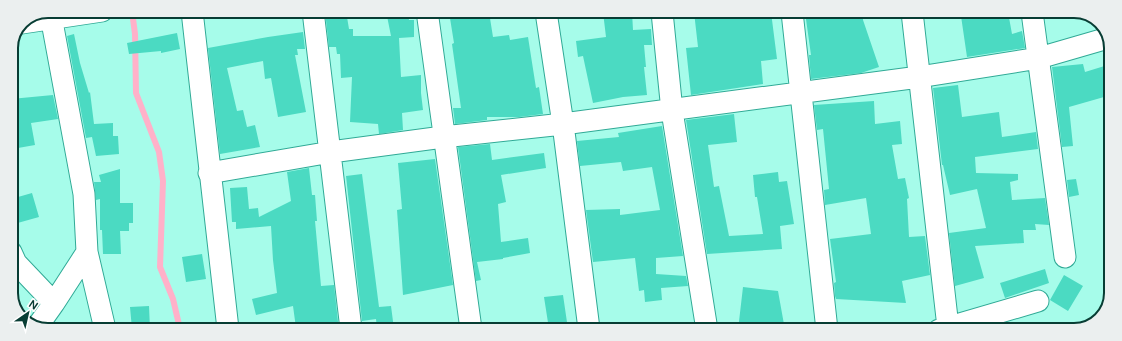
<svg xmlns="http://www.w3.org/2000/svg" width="1122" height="341" font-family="'DM Sans',sans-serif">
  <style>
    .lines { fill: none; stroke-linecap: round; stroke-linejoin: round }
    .stream { stroke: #ffb1c9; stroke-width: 6 }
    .building { fill: #4bdac2 }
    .minor-casing { stroke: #30aa96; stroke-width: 23 }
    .minor { stroke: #fff; stroke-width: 21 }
    .rim { fill: none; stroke: #083d34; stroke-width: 2 }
  </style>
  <rect width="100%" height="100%" fill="#a6fcea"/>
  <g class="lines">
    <!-- stream -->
    <path class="stream" d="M132 11 135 34 136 93 159 152 163 181 160 267 173 299 180 329"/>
  </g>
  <!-- building -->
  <path class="building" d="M325 11H346L349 29H353V36H391L386 11H407L409 20H414V37L399 38 401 77 421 75V93L423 110 402 113 403 130 379 134 378 124 350 122 352 77 341 78 340 54H337L336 47H329Z
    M449 12H489L493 37 509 35 510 40 528 37 536 88 539 87 543 114 519 117H487V120L455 124 453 108H461L452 44 454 43Z
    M603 12H632L633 30 651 29 652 45H644L646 67H644L647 95 623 97 593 103 583 56 578 57 576 41 606 37Z
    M694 12H771L777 59 761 61 763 84 691 95 686 48 698 47Z
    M805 12H863V20L879 67 861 73 811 79 809 55H811Z
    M982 12H1008L1012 34 1022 31 1025 48 967 57 961 16Z
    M303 32 305 49H297L298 55H295L306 112 278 117 271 78 265 79 263 61 227 68 237 111 243 110 247 127 255 125 260 147 220 154 208 48 268 37Z
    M177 33 180 49 161 53V51L129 54 127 43Z
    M74 34 80 63 89 93 90 92 94 124 113 123V136H118L119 154 96 156 92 137 86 138 67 36Z
    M1083 64 1085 72 1111 64V95L1069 107 1073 146 1062 147 1052 67Z
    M958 85 962 117 999 112 1002 137 1036 132 1038 149 975 157 976 173 1018 174V180L1010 182 1012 200 1045 198 1049 225 1035 224 1036 230H1023L1024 243 975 246 984 278 955 286 949 233 986 228 977 189 950 195 943 165H942L933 88Z
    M53 95 58 119 31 123 35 145 18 148 11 118V99Z
    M874 101 875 124 900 121 902 144 892 145 898 179 905 178 909 198 907 199 909 237 925 236 930 275 902 281 906 303 836 299 835 296 834 283 836 282 830 239 871 234 866 198 825 205 824 190 829 189 823 129 817 130 814 105Z
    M734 114 737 142 708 145 714 187 719 186 729 236 763 234 757 197H755L753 175 778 172 779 182 787 181 794 224 780 226 782 249 707 254 686 120Z
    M662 126 683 256 656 258V274L686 276 688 286 661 288 662 300 645 302 644 290 639 291 635 258 593 262 586 210 620 209V215L660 210 652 167 623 171 621 162 580 166 577 141 619 137 618 133Z
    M490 144 492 160 544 153 546 168 501 175 506 202 498 204 501 242 528 238 530 253 503 258V259L477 262 481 280 476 281 458 147Z
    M435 159 453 285 403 295 397 210 402 209 398 163Z
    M309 168 312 195H315L317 221H315L321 286 334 285 338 322 296 328 293 306 256 315 252 299 277 293 273 260 271 226 236 229V222H232L230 188 247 187 249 209 258 208 259 217 291 201 287 172Z
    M120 169V203H133V223H129V231H120L121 254H103L102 230H100V199L96 200 94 182H101L99 175Z
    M362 174 379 307 391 306 394 329H377L376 319 362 321 346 176Z
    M1076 179 1079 195 1069 197 1067 180Z
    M32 193 39 217 14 224 11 214V199Z
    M202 254 206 279 186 282 182 257Z
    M1045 269 1049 283 1005 298 1000 283Z
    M1064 275 1083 286 1068 311 1050 300Z
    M743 287 778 291 785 330H738Z
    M563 295 568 329H549L544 297Z
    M149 306 150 329H132L130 307Z"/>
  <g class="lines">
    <!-- minor casing -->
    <g class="minor-casing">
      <path id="minor" d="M50 11 84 194 87 252
        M192 11 228 329
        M313 11 351 329
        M427 11 471 329
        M546 12 563 124 589 329
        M662 12 672 111 707 330
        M792 12 827 330
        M912 12 948 327
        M1032 12 1065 257
        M22 23 102 11
        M209 173 331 152 443 137 563 124 919 77 1039 58 1108 38
        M11 252 16 263 54 303 37 327
        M54 303 87 252 105 329
        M939 330 1038 301"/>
    </g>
    <!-- minor -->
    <use href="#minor" class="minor"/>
  </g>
  <!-- crop -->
  <path d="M0 0H1122V341H0ZM48 18H1074A30 30 0 0 1 1104 48V293A30 30 0 0 1 1074 323H48A30 30 0 0 1 18 293V48A30 30 0 0 1 48 18Z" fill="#ebefef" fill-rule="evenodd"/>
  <path class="rim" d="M48 18H1074A30 30 0 0 1 1104 48V293A30 30 0 0 1 1074 323H48A30 30 0 0 1 18 293V48A30 30 0 0 1 48 18Z"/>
  <!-- north arrow -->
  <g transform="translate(28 313) rotate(34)" stroke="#ffffff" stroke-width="3" paint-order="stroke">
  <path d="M0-3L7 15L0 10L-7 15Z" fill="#083d34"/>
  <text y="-6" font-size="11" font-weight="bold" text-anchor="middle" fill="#083d34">N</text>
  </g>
</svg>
